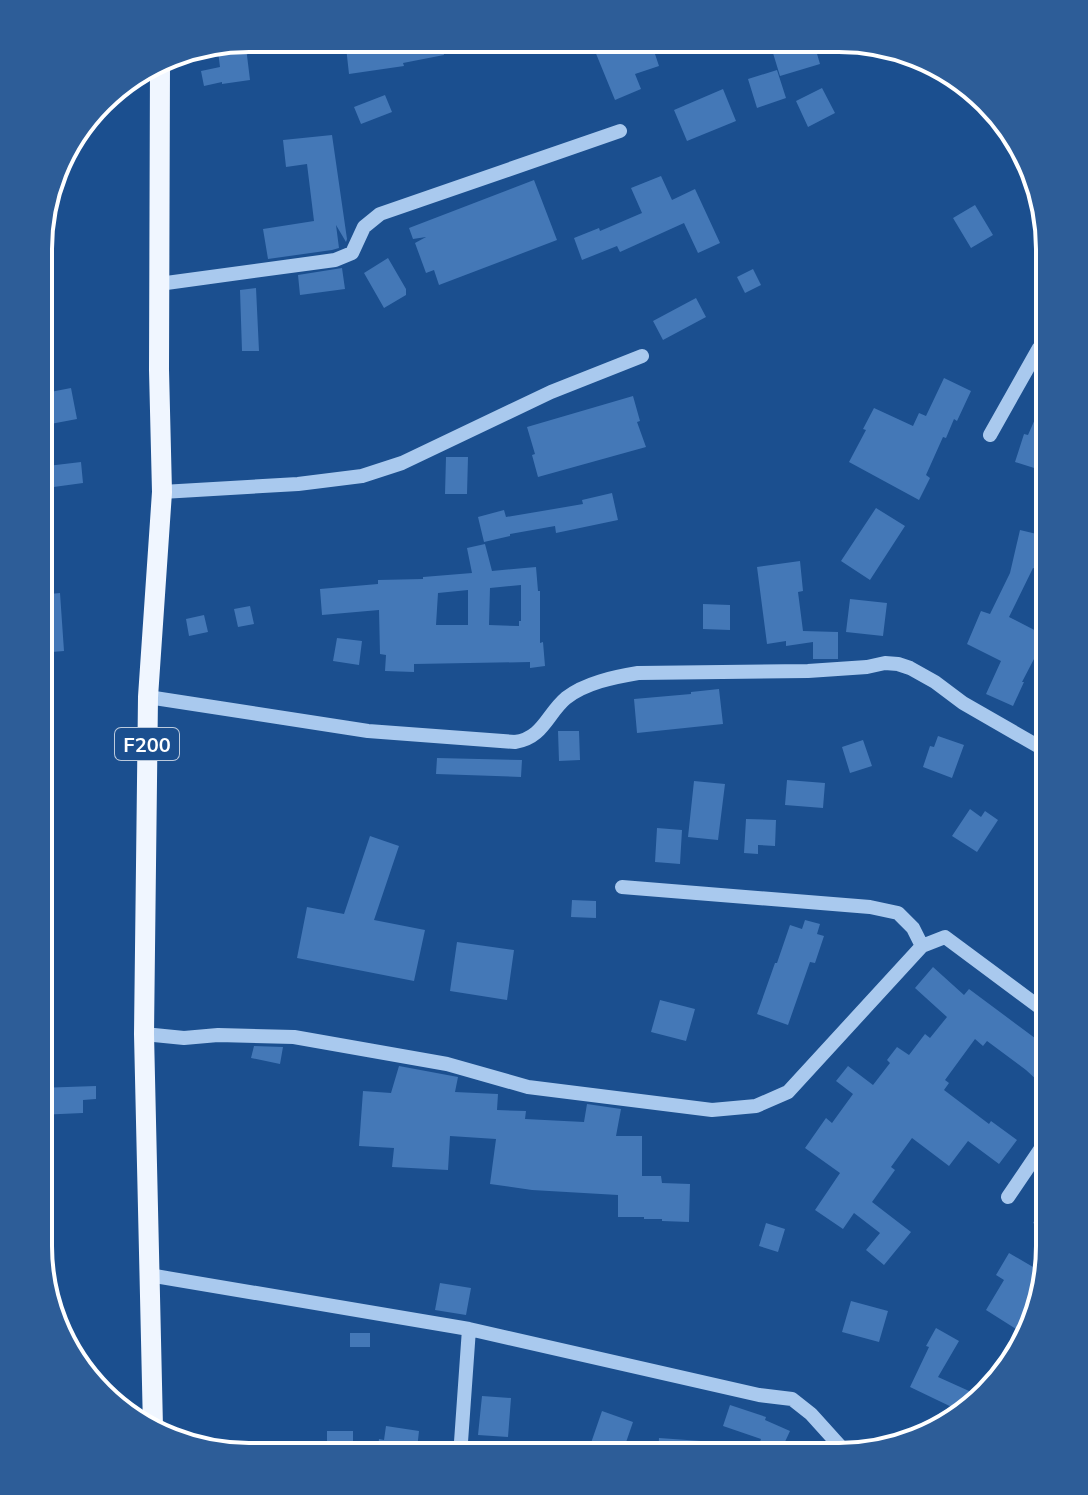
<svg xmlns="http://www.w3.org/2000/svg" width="1088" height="1495" font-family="Mulish,sans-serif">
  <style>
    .building { fill: #4478b7; fill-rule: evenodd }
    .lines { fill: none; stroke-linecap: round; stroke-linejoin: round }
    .minor { stroke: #a9c9ee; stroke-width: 14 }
    .major { stroke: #f0f6ff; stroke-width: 20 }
    .labels { text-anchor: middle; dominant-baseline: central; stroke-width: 8; stroke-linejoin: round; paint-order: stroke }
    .shield { fill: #1b4f8f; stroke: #bbcadd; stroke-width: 2 }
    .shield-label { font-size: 20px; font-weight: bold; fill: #fff }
    .rim { fill: none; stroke: #fff; stroke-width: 4 }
  </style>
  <rect width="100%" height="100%" fill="#1b4f8f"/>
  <!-- building -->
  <path class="building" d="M345 38 441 39 444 55 403 63 404 66 349 74Z
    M245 39 250 80 222 84V82L204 86 201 71 220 67 217 43Z
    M590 39H650L659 66 635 74 641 89 615 100Z
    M769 40H813L820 64 780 76Z
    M777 70 786 98 757 108 748 79Z
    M822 88 835 113 808 127 796 101Z
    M723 89 736 121 687 141 674 110Z
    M385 95 392 112 361 124 354 107Z
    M332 135 347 239 346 242 336 225 339 248 332 250 268 259 263 229 314 221 307 164 286 167 283 140Z
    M661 176 672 200 695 189 720 243 698 253 684 223 620 252 617 246 582 260 574 238 599 228 600 231 642 213 631 188Z
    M534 180 557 240 439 285 434 270 426 273 415 243 426 237 413 239 409 228Z
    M975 205 993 235 971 248 953 218Z
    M388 258 406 289V295L384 308 364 273Z
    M342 268 345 289 300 295 298 275Z
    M753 269 761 285 745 293 737 277Z
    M256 288 259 351H242L240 290Z
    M696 298 706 317 663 340 653 321Z
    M944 378 971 391 957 421 954 419 946 438 943 437 926 475 930 478 919 500 849 462 866 430 863 429 874 408 913 426 919 413 926 416Z
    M1050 385V473L1015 462 1024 434 1028 435Z
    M71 388 77 419 40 426V394Z
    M633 396 640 421 637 422 646 447 538 477 532 455 535 454 527 427Z
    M446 457H468L467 494H445Z
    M81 462 83 483 39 489V467Z
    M612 493 618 520 556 533 555 526 510 534V536L484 542 478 517 504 510 506 517 548 510 583 504 582 500Z
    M876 508 905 526 870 580 841 561Z
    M1020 530 1045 536 1037 569 1033 568 1009 617 1046 636 1022 682H1024L1013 706 986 694 1001 661 967 644 981 611 990 614 1010 573Z
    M485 544 492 571 536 567 538 591H540V643L543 642 545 666 530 668V662L414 664V672L385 671 386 655 380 654 379 610 322 615 320 589 378 584V580L423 579V577L472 573 467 548ZM521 585V621H519V626L489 625 490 588ZM468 590V625H436L438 593Z
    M800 561 803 591 798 592 803 631 838 632V659H813V642L786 646V641L767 644 757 567Z
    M60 593 64 651 39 653V595Z
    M850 599 887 603 883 636 846 632Z
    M703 604 730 605V630L703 629Z
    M250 606 254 624 238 627 234 609Z
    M204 615 208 632 189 636 186 619Z
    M337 638 362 641 359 665 333 661Z
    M719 689 723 724 637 733 634 699 691 694V692Z
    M558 731H579L580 760 559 761Z
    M938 736 964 745 952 778 923 767 930 746 934 747Z
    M863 740 872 766 850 773 842 747Z
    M437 758 522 760 521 777 436 774Z
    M787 780 825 783 823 808 785 805Z
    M694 781 725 784 718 840 688 837Z
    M970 809 981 817 985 811 998 820 977 852 952 836Z
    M746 819 776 820 775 846 758 845V854L744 853Z
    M657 828 682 830 680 864 655 862Z
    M370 836 399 846 374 920 425 930 414 981 297 958 307 907 344 914Z
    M572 900 596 901V918L571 917Z
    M805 920 820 924 817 934 824 936 815 963 810 962 788 1025 757 1014 775 963H777L790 925 802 929Z
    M457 942 514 950 507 1000 450 991Z
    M933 967 964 995 969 989 1043 1044 1040 1048 1050 1055V1092L1026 1070 987 1041 983 1046 975 1039 945 1080 949 1083 944 1090 989 1124 991 1121 1017 1140 999 1164 968 1141 949 1166 912 1138 891 1167 895 1170 872 1202 911 1232 884 1265 866 1250 880 1233 854 1213 843 1229 815 1210 840 1173 805 1148 826 1118 832 1123 853 1094 836 1081 848 1066 873 1085 890 1063 887 1060 897 1047 909 1055 925 1034 930 1038 947 1017 915 988Z
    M660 1000 695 1009 686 1041 651 1032Z
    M254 1046 283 1047 280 1064 251 1058Z
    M399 1066 458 1077 455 1092 498 1094 497 1110 526 1111 525 1119 584 1122 587 1104 621 1109 616 1136H642V1176H661L662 1183 690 1184 689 1222 662 1221V1219H644V1217H618V1195L532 1190 490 1184 496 1139 450 1136 448 1170 392 1167 394 1148 359 1146 363 1091 391 1093Z
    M96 1086V1099L83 1100V1113L38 1115V1088Z
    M1050 1194V1231L1033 1223Z
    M766 1223 785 1229 778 1252 759 1246Z
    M1009 1253 1045 1274 1024 1334 986 1310 1004 1280 996 1275Z
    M440 1283 471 1288 466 1315 435 1310Z
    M851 1301 888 1311 879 1342 842 1332Z
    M936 1328 959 1341 938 1377 978 1395 960 1411 910 1387 929 1347 926 1346Z
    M350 1333H370V1347H350Z
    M482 1396 511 1398 508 1437 478 1435Z
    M730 1405 766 1417 765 1420 790 1431 778 1457H754L761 1439 723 1426Z
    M602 1411 633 1422 622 1454 591 1443Z
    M386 1426 419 1431 417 1449 413 1448 412 1456H377L379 1439 384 1440Z
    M327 1431H353V1456H327Z
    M659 1438 701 1441 700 1457 658 1454Z"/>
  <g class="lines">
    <!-- minor -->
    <path class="minor" d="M159 284 335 260 352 253 364 227 380 214 620 131
      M990 435 1039 348 1050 343
      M162 492 298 484 362 476 402 463 551 392 642 356
      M148 697 368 731 515 742C543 738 547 714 566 698 585 683 614 677 638 673L808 671 867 667 885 663 898 664 910 668 935 682 963 703 1050 753
      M622 887 870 907 898 913 913 928 922 946
      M144 1034 184 1038 218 1035 294 1037 447 1064 528 1087 712 1110 756 1106 788 1092 922 946 945 937 1050 1015
      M1008 1197 1050 1135
      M149 1275 469 1329 759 1395 792 1399 811 1414 848 1455
      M460 1456 469 1329"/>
    <!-- major -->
    <path class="major" d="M153 1427 144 1034 148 697 162 492 159 370 160 61"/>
  </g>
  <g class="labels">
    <!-- shield labels -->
    <rect class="shield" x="115" y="728" width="64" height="32" rx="6"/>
    <g class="shield-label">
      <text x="147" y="744">F200</text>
    </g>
  </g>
  <!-- crop -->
  <path d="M0 0H1088V1495H0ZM249 52H839A197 197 0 0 1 1036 249V1246A197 197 0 0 1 839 1443H249A197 197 0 0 1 52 1246V249A197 197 0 0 1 249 52Z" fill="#2d5d98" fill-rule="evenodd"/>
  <path class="rim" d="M249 52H839A197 197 0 0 1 1036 249V1246A197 197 0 0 1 839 1443H249A197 197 0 0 1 52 1246V249A197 197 0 0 1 249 52Z"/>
</svg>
